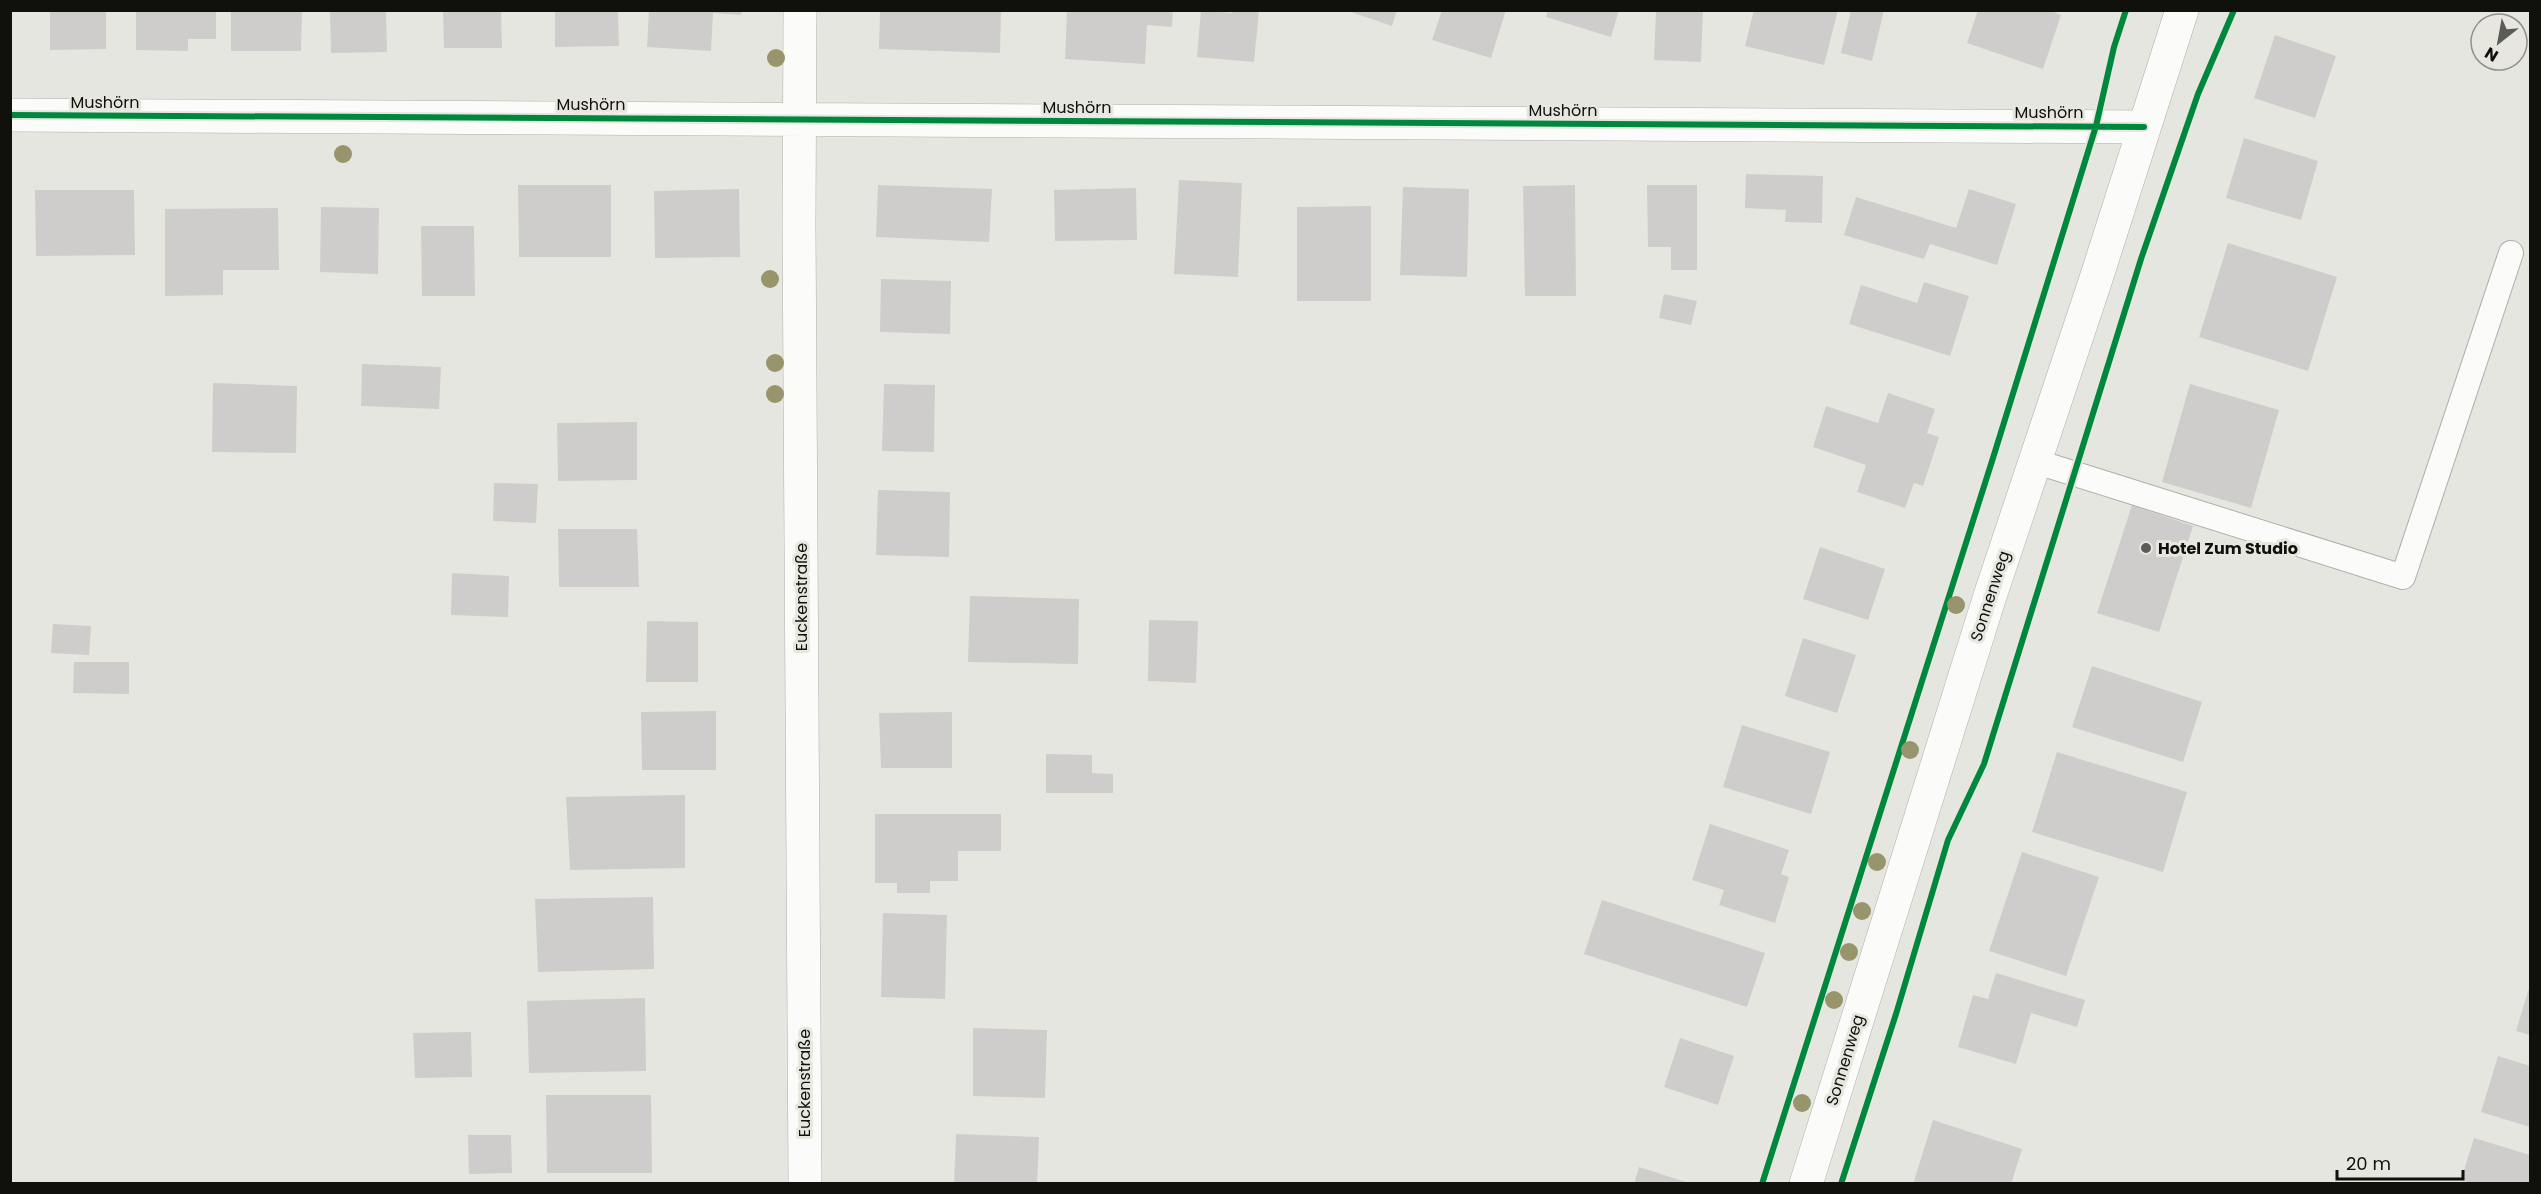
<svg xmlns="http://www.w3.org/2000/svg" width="2541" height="1194" font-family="Poppins,sans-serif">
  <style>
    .building { fill: #cecdcb }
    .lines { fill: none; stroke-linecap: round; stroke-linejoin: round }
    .lane-casing { stroke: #aeaeab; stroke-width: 26 }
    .street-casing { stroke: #aeaeab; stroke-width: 34 }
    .secondary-casing { stroke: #aeaeab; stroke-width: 34 }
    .lane { stroke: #fbfbfa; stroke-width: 24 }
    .street { stroke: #fbfbfa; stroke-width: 33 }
    .secondary { stroke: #fbfbfa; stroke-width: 33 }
    .cycleway-casing { stroke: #e7e7e0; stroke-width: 10 }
    .cycleway { stroke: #00873e; stroke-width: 6 }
    .tree { fill: #98946c }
    .poi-dot { fill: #5b5b57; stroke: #e7e7e0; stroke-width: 2 }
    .labels { text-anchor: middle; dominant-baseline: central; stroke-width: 6; stroke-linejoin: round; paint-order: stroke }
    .street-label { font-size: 16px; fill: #10100d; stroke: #e7e7e0 }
    .poi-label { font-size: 16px; font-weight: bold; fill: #10100d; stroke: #e7e7e0; text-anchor: start }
  </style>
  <rect width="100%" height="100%" fill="#e6e6e1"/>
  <!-- building -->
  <path class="building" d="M50 10H106V49L50 50Z
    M136 10H216V39H188V51L136 50Z
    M231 10H302L301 51H231Z
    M330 10H386L387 52 331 53Z
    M443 10H501L502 48H444Z
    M555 10H618L619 46 555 47Z
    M649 10H742L741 15 713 13 711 51 647 47Z
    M880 10H1001L1000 53 879 49Z
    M1067 10H1173L1172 27 1147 25 1145 64 1065 59Z
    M1201 10 1232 13V10H1259L1254 62 1197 57Z
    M1345 10H1397L1392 26Z
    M1442 10H1506L1491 58 1432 40Z
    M1548 10H1619L1611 37 1546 17Z
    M1656 10 1703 12 1701 62 1654 60Z
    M1754 10H1838L1824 65 1745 46Z
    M1851 10H1884L1872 61 1841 53Z
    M1978 10H2049L2061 15 2043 69 1967 43Z
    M2275 35 2336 56 2315 118 2254 98Z
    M2244 138 2318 161 2301 220 2226 198Z
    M1746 174 1823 176 1822 223 1785 222 1786 210 1745 208Z
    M1179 180 1242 183 1238 277 1174 274Z
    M518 185H611V257H519Z
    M878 185 992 189 989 242 876 237Z
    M1575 185 1576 296H1525L1523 186Z
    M1647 185H1697V270H1671V247H1648Z
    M1403 187 1469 189 1467 277 1400 275Z
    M1136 188 1137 240 1055 241 1054 190Z
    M739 189 740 257 655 258 654 191Z
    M1969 189 2016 204 1997 265 1930 244 1924 259 1844 235 1856 197 1956 228Z
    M35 190H134L135 255 36 256Z
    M1371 206V301H1297V207Z
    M321 207 379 208 378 274 320 272Z
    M278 208 279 270H223V295L165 296V209Z
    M421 226H474L475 296H422Z
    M2228 243 2337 277 2308 371 2199 337Z
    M881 279 951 281 950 334 880 332Z
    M1924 282 1969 296 1950 356 1849 324 1861 285 1917 303Z
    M1664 294 1697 301 1691 325 1659 318Z
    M362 364 441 367 439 409 361 406Z
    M213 383 297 386 296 453 212 452Z
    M884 384 935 385 934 452 882 451Z
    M2190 384 2279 410 2251 508 2162 482Z
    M1888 393 1935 409 1927 433 1939 437 1923 486 1914 483 1905 508 1857 492 1866 465 1813 447 1826 406 1878 423Z
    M637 422V480L558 481 557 423Z
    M494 483 538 484 536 523 493 521Z
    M878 490 950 492 949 557 876 555Z
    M2132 505 2193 526 2159 632 2097 613Z
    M558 529H637L639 587H559Z
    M1820 547 1885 569 1868 620 1803 599Z
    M452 573 509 576 508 617 451 615Z
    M970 596 1079 599 1078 664 968 662Z
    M1149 620 1198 621 1196 683 1148 681Z
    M647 621 698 622V682H646Z
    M53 624 91 626 89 655 51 653Z
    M1803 638 1856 655 1837 713 1785 696Z
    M74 662H129V694L73 693Z
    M2092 666 2202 702 2183 762 2072 727Z
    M716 711V770H642L641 712Z
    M952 712V768H881L879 713Z
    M1742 725 1830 752 1811 814 1723 787Z
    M2057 752 2187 792 2163 872 2032 832Z
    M1046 754 1092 755V773L1113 774V793H1046Z
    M685 795V868L570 870 566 797Z
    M875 814H1001V851H958V881H930V893H897V883H875Z
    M1710 824 1789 850 1781 874 1789 877 1775 923 1719 905 1724 890 1692 880Z
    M2022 852 2099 877 2066 976 1989 951Z
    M653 897 654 969 538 972 535 899Z
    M1602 900 1765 953 1747 1007 1584 954Z
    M883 913 947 915 945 999 881 997Z
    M1996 973 2085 1000 2077 1027 2031 1013 2016 1064 1958 1047 1973 995 1988 999Z
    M2530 985V1035L2516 1031Z
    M645 998 646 1071 529 1073 527 1001Z
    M973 1028 1047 1030 1045 1098 973 1096Z
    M471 1032 472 1077 415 1078 413 1033Z
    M1680 1038 1734 1056 1718 1105 1664 1087Z
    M2498 1056 2530 1066V1127L2481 1112Z
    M546 1095H651L652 1173H547Z
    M1933 1120 2022 1149 2011 1184H1913Z
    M956 1134 1039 1137 1037 1184H954Z
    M468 1135H511L512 1173 469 1174Z
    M2474 1138 2530 1155V1184H2467L2468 1182 2461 1180Z
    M1639 1167 1689 1183V1184H1634Z"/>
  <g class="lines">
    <!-- lane casing -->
    <g class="lane-casing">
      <path id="lane" d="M2034 461 2403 577 2511 253"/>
    </g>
    <!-- street casing -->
    <g class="street-casing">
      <path id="street" d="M800 10 799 225 805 1184
        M10 115 2144 127"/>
    </g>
    <!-- secondary casing -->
    <g class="secondary-casing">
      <path id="secondary" d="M1806 1184 1989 599 2094 285 2182 10"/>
    </g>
    <!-- lane -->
    <use href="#lane" class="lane"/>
    <!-- street -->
    <use href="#street" class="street"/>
    <!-- secondary -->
    <use href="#secondary" class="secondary"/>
    <!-- cycleway casing -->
    <g class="cycleway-casing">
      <path id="cycleway" d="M10 115 2144 127
        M1762 1184 1993 458 2096 126 2114 47 2126 10
        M1841 1184 1896 1014 1948 840 1984 764 2141 259 2198 94 2234 10"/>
    </g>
    <!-- cycleway -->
    <use href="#cycleway" class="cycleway"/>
  </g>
  <!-- trees -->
  <g class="tree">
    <circle cx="776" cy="58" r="9"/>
    <circle cx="343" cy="154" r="9"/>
    <circle cx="770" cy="279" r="9"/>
    <circle cx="775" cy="363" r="9"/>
    <circle cx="775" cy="394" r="9"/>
    <circle cx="1956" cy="605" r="9"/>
    <circle cx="1910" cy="750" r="9"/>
    <circle cx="1877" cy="862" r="9"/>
    <circle cx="1862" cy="911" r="9"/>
    <circle cx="1849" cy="952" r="9"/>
    <circle cx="1834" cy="1000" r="9"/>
    <circle cx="1802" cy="1103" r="9"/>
  </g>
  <!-- markers -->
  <circle class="poi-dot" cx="2146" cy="548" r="6"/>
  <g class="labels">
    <!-- street labels -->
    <g class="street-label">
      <text x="105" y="102">Mushörn</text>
      <text x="591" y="104">Mushörn</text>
      <text x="1077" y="107">Mushörn</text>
      <text x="1563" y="110">Mushörn</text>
      <text x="2049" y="112">Mushörn</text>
      <text transform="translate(1990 596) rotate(-72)">Sonnenweg</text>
      <text transform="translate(801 597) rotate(-90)">Euckenstraße</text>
      <text transform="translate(1845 1060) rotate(-73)">Sonnenweg</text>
      <text transform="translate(804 1083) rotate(-90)">Euckenstraße</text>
    </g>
    <!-- poi labels -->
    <g class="poi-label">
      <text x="2158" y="548">Hotel Zum Studio</text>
    </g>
  </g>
  <!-- border -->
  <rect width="2541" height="1194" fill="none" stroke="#10100d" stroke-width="24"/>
  <!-- north arrow -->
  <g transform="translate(2499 42) rotate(211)"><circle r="28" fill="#e7e7e0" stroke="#91918c" stroke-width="1.5"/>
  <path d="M0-4.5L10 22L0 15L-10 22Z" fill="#5b5b57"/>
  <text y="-9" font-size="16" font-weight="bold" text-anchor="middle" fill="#10100d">N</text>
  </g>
  <!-- scale -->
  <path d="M2337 1170v9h126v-9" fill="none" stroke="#10100d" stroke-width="3"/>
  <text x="2346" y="1170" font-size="18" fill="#10100d" stroke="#e7e7e0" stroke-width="4.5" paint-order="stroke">20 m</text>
</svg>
